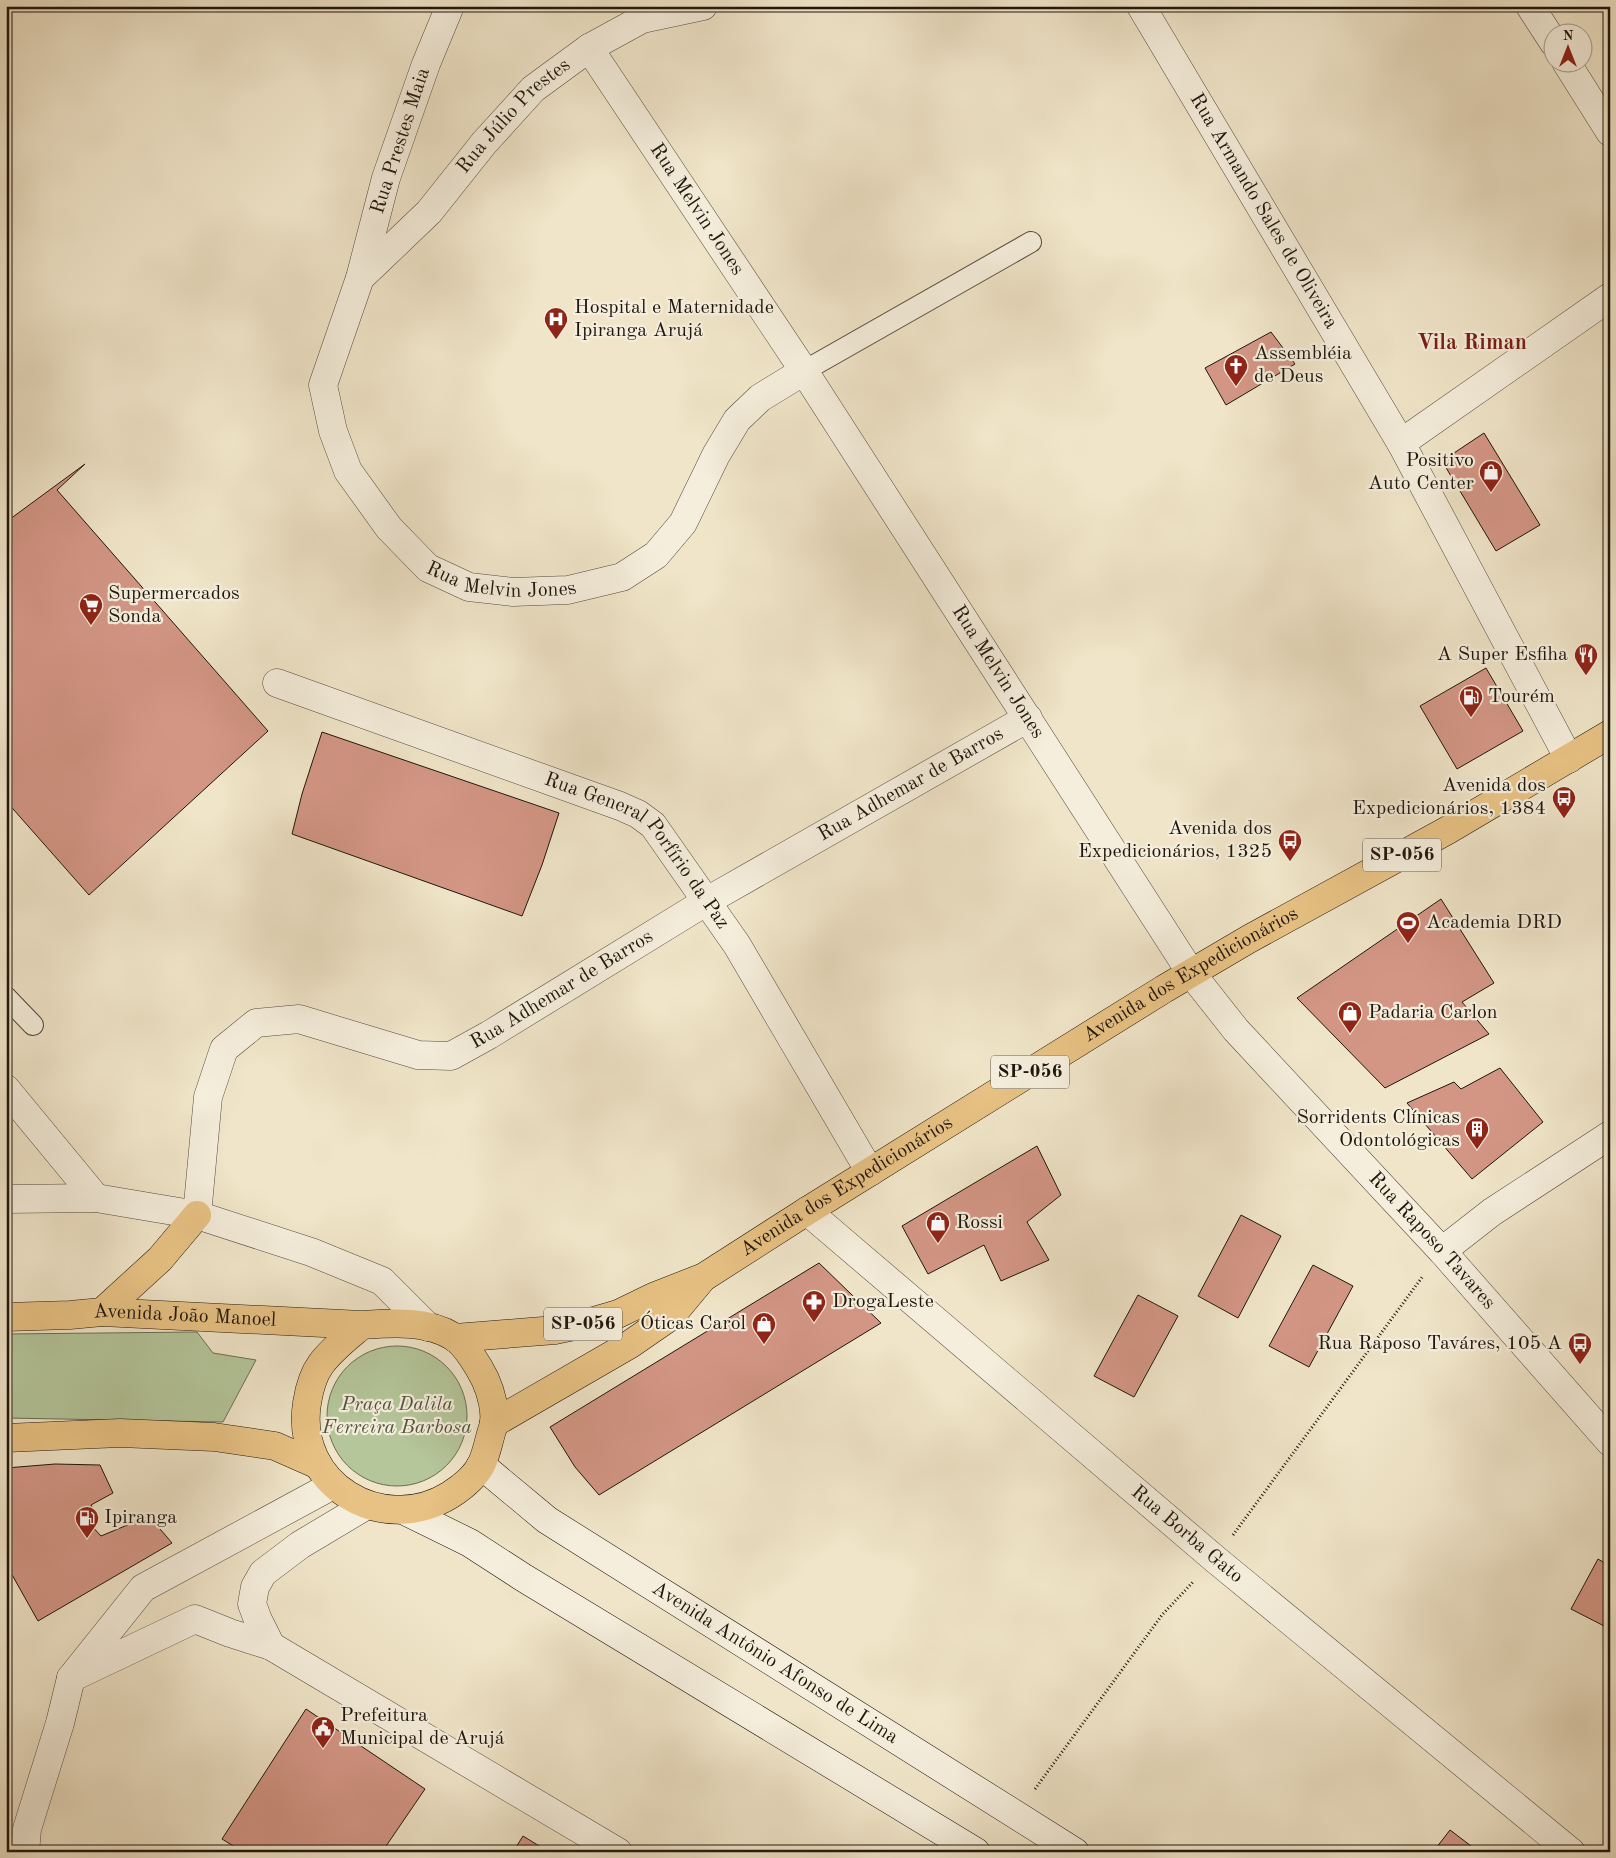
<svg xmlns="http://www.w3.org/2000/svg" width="1616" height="1858" font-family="'Old Standard TT',serif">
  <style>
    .green { fill: #b4c69a; stroke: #696e54 }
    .building { fill: #d39685; stroke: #1e160d }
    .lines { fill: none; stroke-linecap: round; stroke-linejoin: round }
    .lane-casing { stroke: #524a3c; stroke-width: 22 }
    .street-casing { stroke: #524a3c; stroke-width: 29 }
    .secondary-casing { stroke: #1e160d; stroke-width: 29 }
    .primary-casing { stroke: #1e160d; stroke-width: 29 }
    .path { stroke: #1e160d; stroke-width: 3; stroke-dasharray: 1 2.5; stroke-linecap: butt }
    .lane { stroke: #f5eedc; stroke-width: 20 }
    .street { stroke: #f5eedc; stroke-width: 28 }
    .secondary { stroke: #f5eedc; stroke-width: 28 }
    .primary { stroke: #e8c284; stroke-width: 28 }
    .labels { text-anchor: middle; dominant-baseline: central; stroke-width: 4.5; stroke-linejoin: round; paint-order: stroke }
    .shield { fill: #f5eedc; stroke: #5e574b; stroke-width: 1 }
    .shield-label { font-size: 19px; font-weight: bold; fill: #1e160d }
    .street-label { font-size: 20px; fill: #1e160d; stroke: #f5eedc }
    .poi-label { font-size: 20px; fill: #1e160d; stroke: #f5eedc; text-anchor: start }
    .park-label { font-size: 20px; font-style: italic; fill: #52543e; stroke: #f5eedc }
    .quarter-label { font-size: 22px; font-weight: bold; fill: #7a1f14; stroke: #f5eedc }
  </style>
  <rect width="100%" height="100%" fill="#f0e5c9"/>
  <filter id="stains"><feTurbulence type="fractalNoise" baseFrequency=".004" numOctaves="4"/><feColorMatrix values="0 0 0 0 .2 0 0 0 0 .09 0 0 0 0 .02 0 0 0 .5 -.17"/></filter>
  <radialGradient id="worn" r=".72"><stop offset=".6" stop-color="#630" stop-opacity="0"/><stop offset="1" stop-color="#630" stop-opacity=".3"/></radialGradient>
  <!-- green -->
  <path class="green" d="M197 1332 213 1353 256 1360 223 1422 6 1418V1334Z
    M327 1416a70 70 0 1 1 140 0a70 70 0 1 1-140 0Z"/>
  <!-- building -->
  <path class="building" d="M1271 332 1295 364 1226 405 1205 368Z
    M1484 433 1540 525 1496 551 1442 461Z
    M85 464 57 490 268 731 89 895 6 801V522Z
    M1486 668 1523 731 1457 769 1420 706Z
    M322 732 559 813 542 865 522 916 292 834 302 794Z
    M1441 899 1494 983 1462 1002 1489 1034 1385 1088 1297 998Z
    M1500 1068 1543 1122 1472 1179 1407 1103 1454 1082 1461 1089Z
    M1037 1146 1061 1195 1027 1222 1049 1260 1001 1281 984 1245 928 1274 902 1226Z
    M1241 1215 1281 1236 1238 1318 1198 1296Z
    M819 1263 881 1323 599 1495 575 1467 550 1427Z
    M1313 1265 1353 1286 1309 1367 1269 1346Z
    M1138 1295 1178 1316 1134 1397 1094 1376Z
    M55 1464 100 1465 113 1493 91 1505 97 1517 89 1523 101 1536 149 1516 172 1543 38 1621 6 1564V1468Z
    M1598 1559 1610 1566V1629L1571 1609Z
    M306 1709 425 1789 382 1852H243L222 1839Z
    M1450 1830 1479 1852H1433Z
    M523 1836 549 1852H513Z"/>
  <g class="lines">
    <!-- lane casing -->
    <g class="lane-casing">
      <path id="lane" d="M804 371 1031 242
        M6 997 33 1025"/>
    </g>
    <!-- street casing -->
    <g class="street-casing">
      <g id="street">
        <path id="s1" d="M450 6 426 64 386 178 360 278 323 385 333 431 348 471 389 528 428 568 469 587 513 592 568 590 622 577 656 555 683 523 716 455 737 420 760 398 804 371"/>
        <path id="s2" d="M1141 6 1401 443 1569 759"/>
        <path d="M1530 6 1554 43"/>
        <path id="s3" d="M589 48 804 371 1191 973 1236 1030 1442 1251 1610 1442"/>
        <path d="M1566 62 1610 132"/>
        <path id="s4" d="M360 278 429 212 484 143 533 89 589 48 642 19 703 6"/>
        <path d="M1401 443 1610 297"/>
        <path id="s5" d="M277 683 620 806 638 814 653 825 737 945 870 1172"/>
        <path d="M6 1089 96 1198"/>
        <path d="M6 1199 96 1198 197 1215 311 1252 382 1281 428 1327"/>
        <path id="s6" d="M807 1211 1215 1559 1571 1852"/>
        <path id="s7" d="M197 1215 208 1097 224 1049 256 1023 299 1019 418 1055 451 1056 489 1035 707 901 1028 718"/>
        <path d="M1442 1251 1492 1212 1610 1135"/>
        <path d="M271 1646 258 1620 252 1604 255 1587 263 1573 300 1545 367 1505"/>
        <path d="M71 1678 195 1619 230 1633 271 1646 618 1852"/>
        <path d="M25 1852 27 1829 60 1723 71 1678 143 1588 333 1485"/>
      </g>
    </g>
    <!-- secondary casing -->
    <g class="secondary-casing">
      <g id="secondary">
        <path id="s8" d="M481 1465 547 1520 1075 1852"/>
        <path d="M405 1511 470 1543 524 1578 976 1852"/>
      </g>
    </g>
    <!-- primary casing -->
    <g class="primary-casing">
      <g id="primary">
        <path d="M102 1312 160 1259 197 1215"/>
        <path id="s9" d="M6 1317 70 1315 102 1312 362 1325C392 1323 427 1320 454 1337 466 1345 479 1367 485 1379 491 1392 497 1413 493 1427 489 1439 487 1452 482 1463 476 1476 461 1488 450 1495 382 1537 294 1484 307 1403 309 1390 313 1375 321 1364 332 1349 348 1337 362 1325"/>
        <path id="s10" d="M455 1338 555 1330 584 1324 618 1314 653 1297 704 1277 807 1211 1164 989 1249 939 1448 830 1610 734"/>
        <path d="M494 1423 629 1345 671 1316 701 1280"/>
        <path d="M6 1438 120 1433 214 1437 275 1446 318 1465"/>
      </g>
    </g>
    <!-- path -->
    <path class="path" d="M1233 1535 1423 1276
      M1035 1789 1162 1615 1193 1582"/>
    <!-- lane -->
    <use href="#lane" class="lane"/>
    <!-- street -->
    <use href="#street" class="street"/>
    <!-- secondary -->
    <use href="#secondary" class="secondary"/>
    <!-- primary -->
    <use href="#primary" class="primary"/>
  </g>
  <!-- icons -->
  <defs>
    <g id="hospital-pin" transform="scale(1.25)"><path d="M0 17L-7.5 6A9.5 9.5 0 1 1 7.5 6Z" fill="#8f2418" stroke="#f5eedc"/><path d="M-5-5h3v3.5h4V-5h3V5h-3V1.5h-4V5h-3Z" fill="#fff"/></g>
    <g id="church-pin" transform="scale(1.25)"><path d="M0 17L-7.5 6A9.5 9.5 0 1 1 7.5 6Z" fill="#8f2418" stroke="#f5eedc"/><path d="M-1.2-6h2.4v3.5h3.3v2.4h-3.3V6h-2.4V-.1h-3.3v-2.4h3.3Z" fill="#fff"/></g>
    <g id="shop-pin" transform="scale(1.25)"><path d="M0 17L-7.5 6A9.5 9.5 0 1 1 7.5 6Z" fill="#8f2418" stroke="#f5eedc"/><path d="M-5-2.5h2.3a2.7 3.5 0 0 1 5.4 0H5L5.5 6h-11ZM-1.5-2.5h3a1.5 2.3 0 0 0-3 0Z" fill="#fff"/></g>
    <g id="supermarket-pin" transform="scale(1.25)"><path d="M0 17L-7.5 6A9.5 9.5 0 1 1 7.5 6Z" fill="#8f2418" stroke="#f5eedc"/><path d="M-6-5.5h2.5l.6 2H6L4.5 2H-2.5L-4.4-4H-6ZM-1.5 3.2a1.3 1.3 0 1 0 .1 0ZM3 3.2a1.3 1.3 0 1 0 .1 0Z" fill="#fff"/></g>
    <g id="restaurant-pin" transform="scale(1.25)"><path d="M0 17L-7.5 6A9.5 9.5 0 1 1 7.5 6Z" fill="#8f2418" stroke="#f5eedc"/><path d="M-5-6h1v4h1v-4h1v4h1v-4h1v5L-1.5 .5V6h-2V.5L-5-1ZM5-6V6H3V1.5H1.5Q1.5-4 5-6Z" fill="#fff"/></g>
    <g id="fuel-pin" transform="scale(1.25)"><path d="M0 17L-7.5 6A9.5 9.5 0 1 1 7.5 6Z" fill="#8f2418" stroke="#f5eedc"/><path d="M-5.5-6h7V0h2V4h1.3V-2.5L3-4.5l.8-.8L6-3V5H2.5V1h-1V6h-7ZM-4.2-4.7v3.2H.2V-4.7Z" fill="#fff"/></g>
    <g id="bus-pin" transform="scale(1.25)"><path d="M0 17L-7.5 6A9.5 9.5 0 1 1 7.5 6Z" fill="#8f2418" stroke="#f5eedc"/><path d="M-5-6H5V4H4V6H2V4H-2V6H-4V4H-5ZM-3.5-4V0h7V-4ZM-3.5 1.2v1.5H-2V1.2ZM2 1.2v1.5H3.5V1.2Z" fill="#fff"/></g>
    <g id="stadium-pin" transform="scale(1.25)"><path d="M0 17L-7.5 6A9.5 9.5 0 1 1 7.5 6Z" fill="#8f2418" stroke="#f5eedc"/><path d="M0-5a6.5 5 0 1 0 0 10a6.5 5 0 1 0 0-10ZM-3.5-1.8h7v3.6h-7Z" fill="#fff"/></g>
    <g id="building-pin" transform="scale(1.25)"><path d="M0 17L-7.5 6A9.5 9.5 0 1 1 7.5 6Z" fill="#8f2418" stroke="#f5eedc"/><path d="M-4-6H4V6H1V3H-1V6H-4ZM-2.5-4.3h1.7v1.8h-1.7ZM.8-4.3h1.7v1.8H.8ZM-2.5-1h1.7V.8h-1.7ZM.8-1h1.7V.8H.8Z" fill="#fff"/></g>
    <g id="pharmacy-pin" transform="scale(1.25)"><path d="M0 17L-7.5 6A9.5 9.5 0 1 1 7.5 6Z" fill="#8f2418" stroke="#f5eedc"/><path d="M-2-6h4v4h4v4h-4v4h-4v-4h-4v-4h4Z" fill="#fff"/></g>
    <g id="civic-pin" transform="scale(1.25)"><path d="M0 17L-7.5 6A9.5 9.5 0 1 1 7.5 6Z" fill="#8f2418" stroke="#f5eedc"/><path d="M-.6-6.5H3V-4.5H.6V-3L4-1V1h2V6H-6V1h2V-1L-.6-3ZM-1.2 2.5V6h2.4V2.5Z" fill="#fff"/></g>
  </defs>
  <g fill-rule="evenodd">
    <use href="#hospital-pin" x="556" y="319"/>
    <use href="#church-pin" x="1236" y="366"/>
    <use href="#shop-pin" x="1491" y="472"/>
    <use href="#supermarket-pin" x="91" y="605"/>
    <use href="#restaurant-pin" x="1586" y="655"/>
    <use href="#fuel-pin" x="1471" y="697"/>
    <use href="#bus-pin" x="1564" y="798"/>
    <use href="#bus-pin" x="1290" y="841"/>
    <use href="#stadium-pin" x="1408" y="923"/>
    <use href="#shop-pin" x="1350" y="1013"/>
    <use href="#building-pin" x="1477" y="1129"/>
    <use href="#shop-pin" x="938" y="1223"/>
    <use href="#pharmacy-pin" x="814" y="1302"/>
    <use href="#shop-pin" x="764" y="1324"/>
    <use href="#bus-pin" x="1580" y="1344"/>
    <use href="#fuel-pin" x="87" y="1518"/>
    <use href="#civic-pin" x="323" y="1728"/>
  </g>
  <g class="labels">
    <!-- shield labels -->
    <g class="shield">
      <rect x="1363" y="838.5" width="78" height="33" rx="4"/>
      <rect x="991" y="1055.5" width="78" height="33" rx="4"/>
      <rect x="544" y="1307.5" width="78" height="33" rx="4"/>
    </g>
    <g class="shield-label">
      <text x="1402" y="855">SP-056</text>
      <text x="1030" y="1072">SP-056</text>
      <text x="583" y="1324">SP-056</text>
    </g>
    <!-- street labels -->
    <g class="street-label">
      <text stroke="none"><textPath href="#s4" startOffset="224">Rua Júlio Prestes</textPath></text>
      <text transform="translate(401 141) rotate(-72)">Rua Prestes Maia</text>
      <text stroke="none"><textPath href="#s3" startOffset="194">Rua Melvin Jones</textPath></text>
      <text stroke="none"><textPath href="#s2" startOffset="239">Rua Armando Sales de Oliveira</textPath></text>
      <text stroke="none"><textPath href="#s1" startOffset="692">Rua Melvin Jones</textPath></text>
      <text stroke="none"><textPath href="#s3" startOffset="746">Rua Melvin Jones</textPath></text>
      <text stroke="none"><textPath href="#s7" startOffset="945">Rua Adhemar de Barros</textPath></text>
      <text stroke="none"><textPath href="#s5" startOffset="406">Rua General Porfírio da Paz</textPath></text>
      <text stroke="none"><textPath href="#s10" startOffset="832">Avenida dos Expedicionários</textPath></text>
      <text stroke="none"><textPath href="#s7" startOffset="540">Rua Adhemar de Barros</textPath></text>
      <text stroke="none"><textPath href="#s10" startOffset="428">Avenida dos Expedicionários</textPath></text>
      <text stroke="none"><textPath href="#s3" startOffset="1464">Rua Raposo Tavares</textPath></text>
      <text stroke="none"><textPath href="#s9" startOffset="179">Avenida João Manoel</textPath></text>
      <text stroke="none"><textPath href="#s6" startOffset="499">Rua Borba Gato</textPath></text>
      <text stroke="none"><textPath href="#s8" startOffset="355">Avenida Antônio Afonso de Lima</textPath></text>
    </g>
    <!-- poi labels -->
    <g class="poi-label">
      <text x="574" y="308">Hospital e Maternidade<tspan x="574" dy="23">Ipiranga Arujá</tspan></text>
      <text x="1254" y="354">Assembléia<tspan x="1254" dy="23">de Deus</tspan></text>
      <text x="1474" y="461" text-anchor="end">Positivo<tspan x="1474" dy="23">Auto Center</tspan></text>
      <text x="108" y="594">Supermercados<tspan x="108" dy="23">Sonda</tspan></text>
      <text x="1568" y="655" text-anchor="end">A Super Esfiha</text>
      <text x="1488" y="697">Tourém</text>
      <text x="1546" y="786" text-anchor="end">Avenida dos<tspan x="1546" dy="23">Expedicionários, 1384</tspan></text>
      <text x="1272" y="829" text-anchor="end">Avenida dos<tspan x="1272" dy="23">Expedicionários, 1325</tspan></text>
      <text x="1426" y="923">Academia DRD</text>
      <text x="1368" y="1013">Padaria Carlon</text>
      <text x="1460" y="1118" text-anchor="end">Sorridents Clínicas<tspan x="1460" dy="23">Odontológicas</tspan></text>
      <text x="956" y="1223">Rossi</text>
      <text x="832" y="1302">DrogaLeste</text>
      <text x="746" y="1324" text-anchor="end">Óticas Carol</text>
      <text x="1562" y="1344" text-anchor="end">Rua Raposo Taváres, 105 A</text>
      <text x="104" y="1518">Ipiranga</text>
      <text x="340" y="1716">Prefeitura<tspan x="340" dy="23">Municipal de Arujá</tspan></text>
    </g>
    <!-- park labels -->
    <g class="park-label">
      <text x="397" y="1405">Praça Dalila<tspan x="397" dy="23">Ferreira Barbosa</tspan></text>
    </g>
    <!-- quarter labels -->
    <g class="quarter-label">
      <text x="1472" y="343">Vila Riman</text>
    </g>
  </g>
  <!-- margin -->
  <rect width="1616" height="1858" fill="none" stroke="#f0e5c9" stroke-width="25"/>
  <rect x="8" y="8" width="1601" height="1843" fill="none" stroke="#1e160d" stroke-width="2.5"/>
  <rect x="12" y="12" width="1591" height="1833" fill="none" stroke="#1e160d"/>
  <!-- north arrow -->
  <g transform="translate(1568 48)"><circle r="24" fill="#f5eedc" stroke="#9f9889"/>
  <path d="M0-4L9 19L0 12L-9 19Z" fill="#8f2418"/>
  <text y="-8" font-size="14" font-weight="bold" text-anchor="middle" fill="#1e160d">N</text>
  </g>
  <rect width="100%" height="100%" filter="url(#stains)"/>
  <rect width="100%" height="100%" fill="url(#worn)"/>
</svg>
